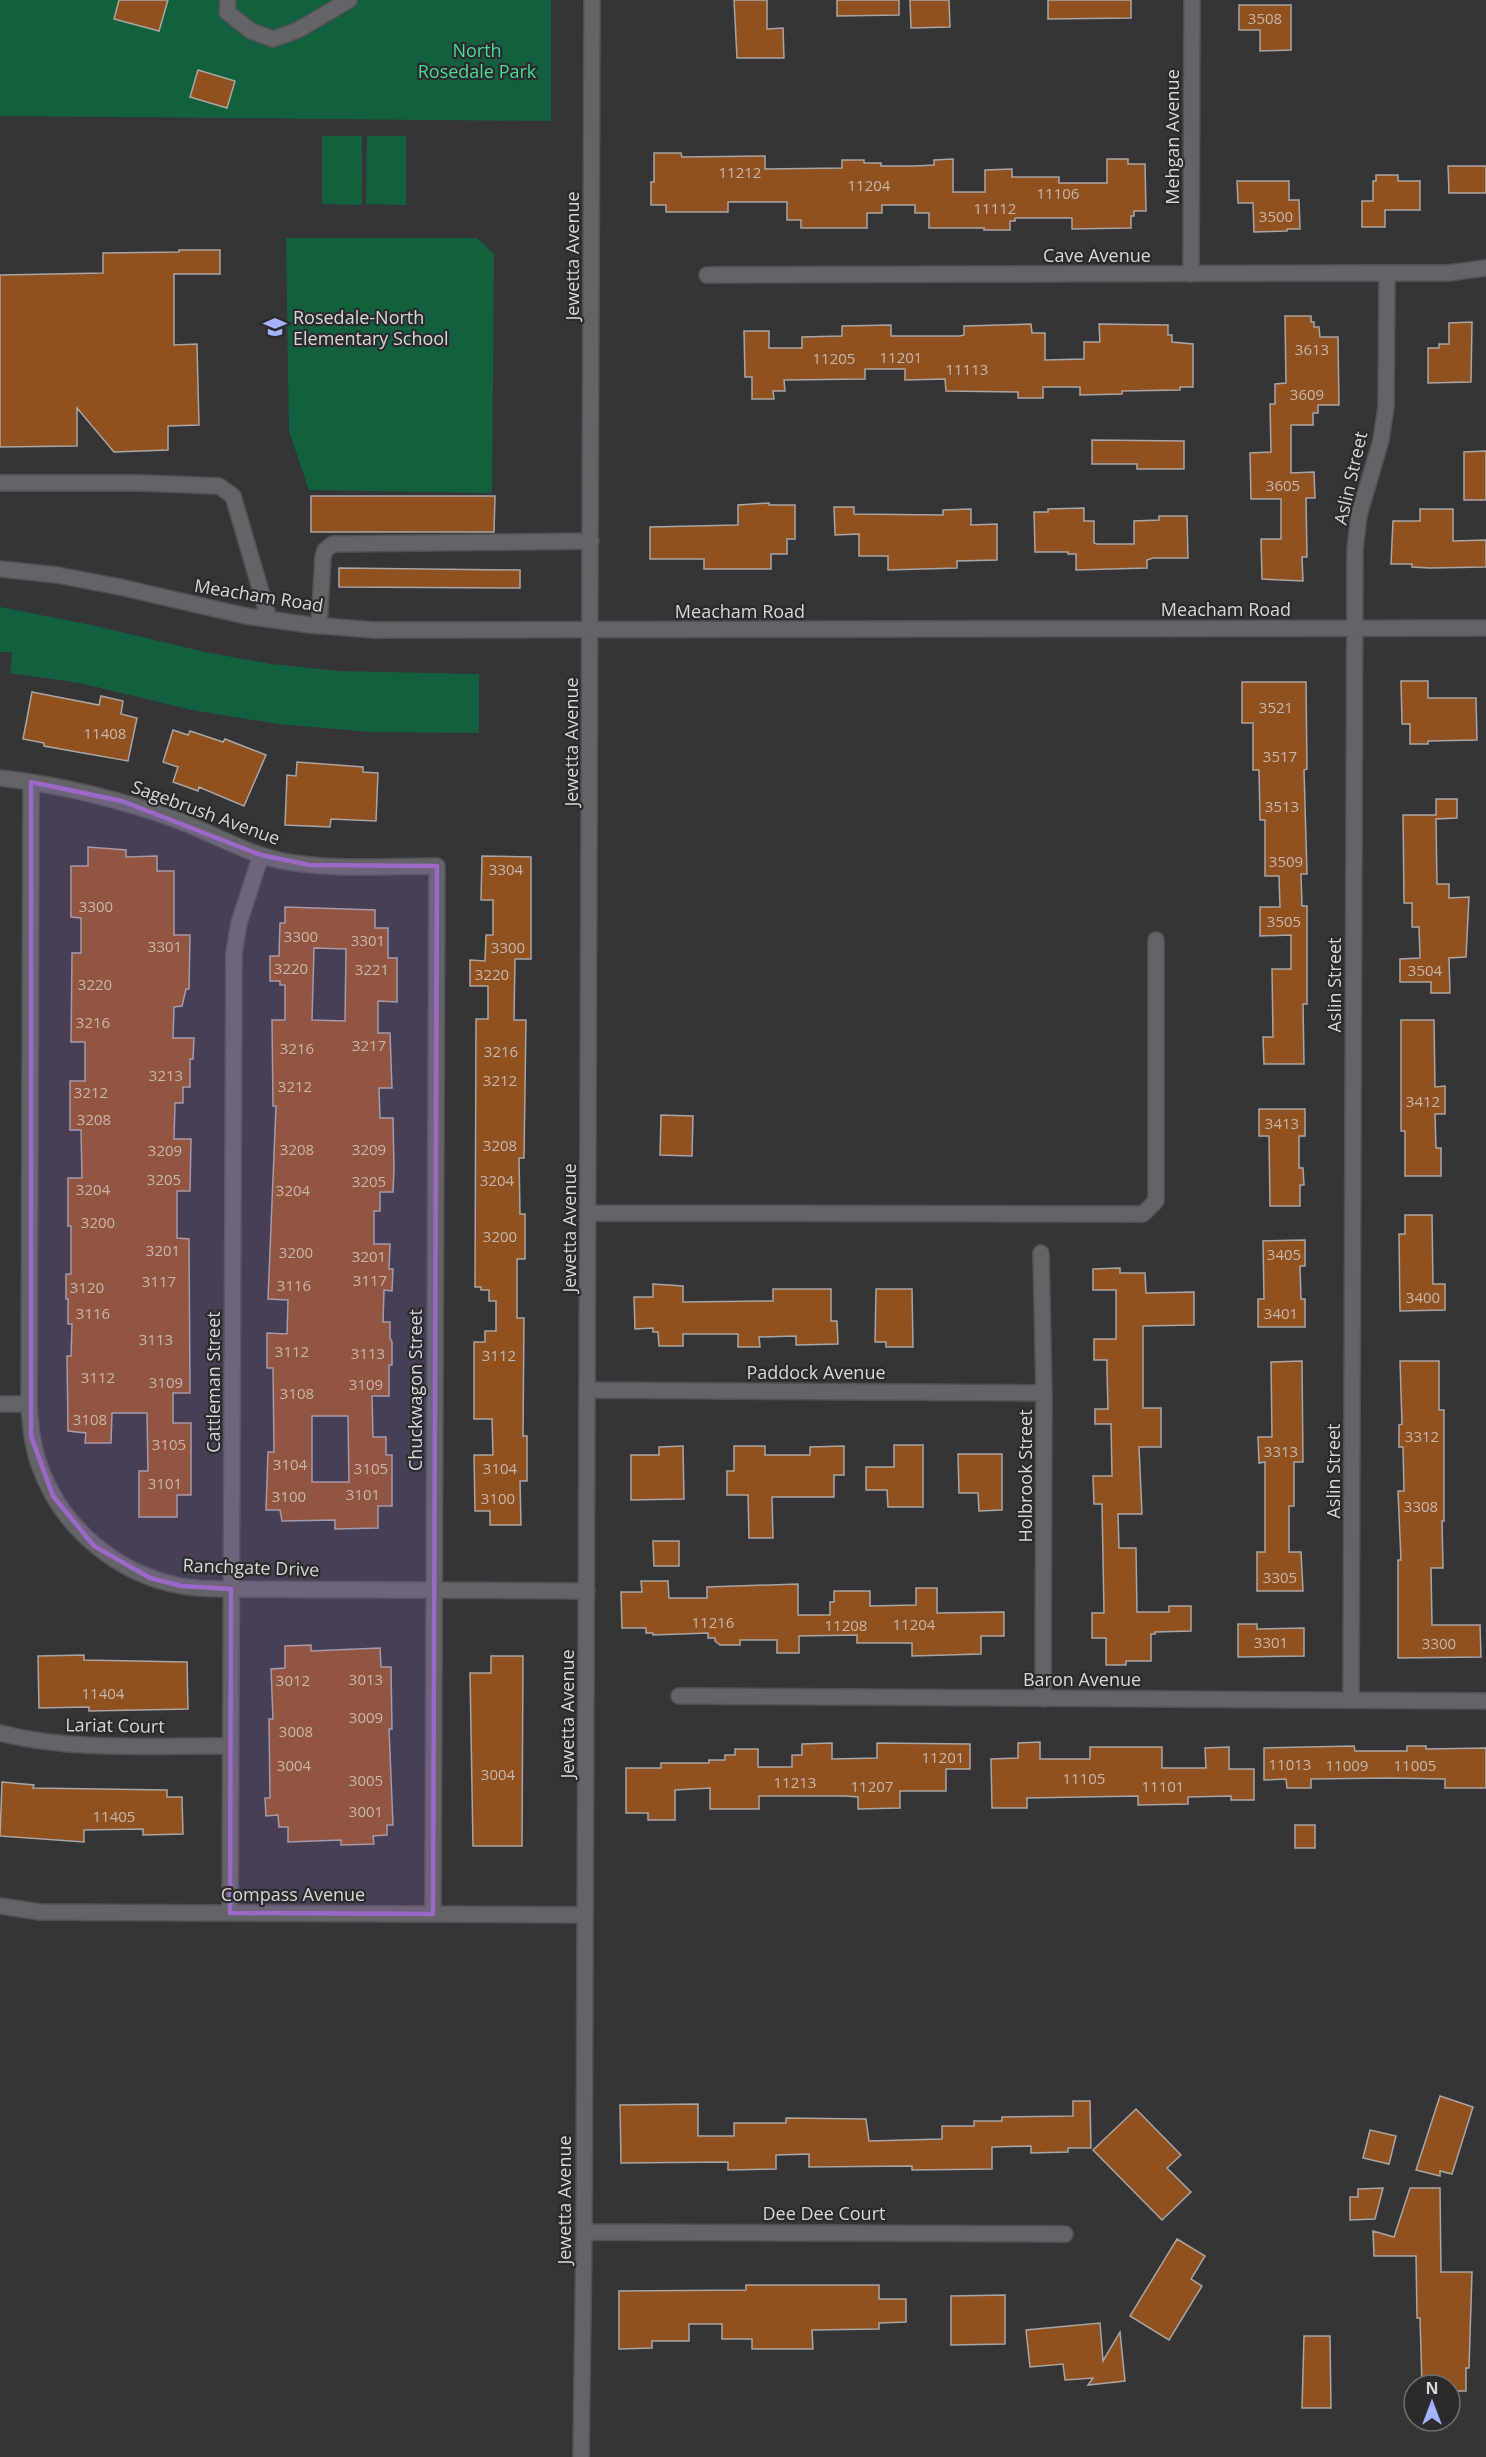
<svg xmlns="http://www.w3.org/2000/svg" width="1486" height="2457" font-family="'Open Sans',sans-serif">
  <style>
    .green { fill: #13603e }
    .building { fill: #905121; stroke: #a9a5a3; stroke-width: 1.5; fill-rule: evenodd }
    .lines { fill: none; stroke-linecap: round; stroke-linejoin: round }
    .minor-casing { stroke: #515154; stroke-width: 18 }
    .minor { stroke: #646468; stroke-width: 15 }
    .marked { fill: #9b68c8; fill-opacity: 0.2; stroke: #9b68c8; stroke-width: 4.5; stroke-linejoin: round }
    .labels { text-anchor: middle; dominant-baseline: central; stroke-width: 4.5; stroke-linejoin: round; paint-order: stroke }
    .number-label { font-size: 15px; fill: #c5b6ab }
    .park-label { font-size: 18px; fill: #48dd98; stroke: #2b2b2e }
    .street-label { font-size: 18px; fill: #d7d7d9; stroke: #2b2b2e }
    .poi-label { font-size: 18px; fill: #d7d7d9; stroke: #2b2b2e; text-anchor: start }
  </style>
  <rect width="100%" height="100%" fill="#353538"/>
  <!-- green -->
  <path class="green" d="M0 0H551V121L0 116Z
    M322 136H362V205L322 204Z
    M367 136H406V205L366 204Z
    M286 238H477L494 254 492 493 309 490 289 431Z
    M0 607 96 626 205 652 272 664 338 671 479 674V733L370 732 278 724 192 710 80 683 10 673 12 652H0Z"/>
  <!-- building -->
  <path class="building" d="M119 0H168L159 31 114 19Z
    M734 0H767V29L783 28 784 58H737Z
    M837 0H899V15L837 16Z
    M910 0H949L950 27 911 28Z
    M1048 0H1131V18L1048 19Z
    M1239 5H1291V50L1260 51V30H1239Z
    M198 70 235 81 227 108 190 97Z
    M654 153H681L682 157 765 156V169L842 168V160H864V163H881V166H915L934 165V160L953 159V192H985V170L1012 169V177H1059V183H1107V159H1128V164H1145L1146 211H1134V216H1131V228L1072 229V218H1015V221H1010V230H984V228H929V213H915V205H882V213H867V228H801V220H787V202H728V212H666V205H651V182H654Z
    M1448 166H1486V193H1449Z
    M1376 175H1398V181H1420V210H1385V227H1362V201H1373V181H1376Z
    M1237 181H1289V200H1299L1300 229H1287V231L1254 232 1253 203H1238Z
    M179 250H220V274H174V345L197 344 199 425 168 426V450L114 452 77 408V446L0 447V275L103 273V253L179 252Z
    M1285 316H1311V322H1314V327H1319L1320 337H1338L1339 405H1318V413H1313V425H1291V473L1314 472 1315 498H1306L1307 557H1302L1303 581 1262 579 1261 539H1281V499H1251L1250 453 1271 452 1270 404H1275V384L1286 383Z
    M1472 322 1471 382 1428 383V348H1439V344H1449V323Z
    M1031 324 1032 333H1045V360L1084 359V342H1100L1099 324 1168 325V335H1172V342L1193 344V387H1180V390L1122 391V394L1080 395V387H1043V398H1018V392L946 391 945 379 905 380V369H865V379L784 380 785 391H773L774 399H752V377H745L744 331H769V348H802V337L842 336V326L891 325V336H960L964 335V326Z
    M1092 440 1184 441V469H1137V464H1092Z
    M1486 451V500H1464V452Z
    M311 496H495L494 532H311Z
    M769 503V505H795V539H787V554H771V569H704V559H650V527L738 525V505Z
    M834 507H854V514L943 515V510L971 509V525L997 524V560L957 561V568L888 570V556H859V534L835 535Z
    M1084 508V521H1094V543L1097 544H1134V521L1159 520V516H1187L1188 558H1153L1147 560V568L1076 570V554H1068V552H1035L1034 512H1048V509Z
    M1420 509H1453V541L1486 540V567L1430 568 1412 567V564H1391L1393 521H1420Z
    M339 568 520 570V588L339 587Z
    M1401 681H1428V698H1476L1477 740 1428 741V744H1410V724H1402Z
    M1242 682H1306L1307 769 1304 770 1307 874H1301L1302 906H1307V1004H1303L1304 1064H1264L1263 1037H1273L1272 969H1291V935L1260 936V907H1280L1279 876H1265V820H1260L1259 770H1253V723H1242Z
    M32 692 99 705 101 696 123 701 121 714 137 718 128 761 44 746V743L23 739Z
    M173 730 188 735 190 731 223 742 225 739 266 755 244 806 199 787 198 791 173 782 178 767 163 762Z
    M297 762 363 767V772L378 773 376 821 331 819 330 827 285 825 287 775 296 776Z
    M1436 799H1457V818L1436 819 1437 884H1449V898L1469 897 1466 957 1449 958 1450 993H1431V982H1400V959L1420 958 1419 927H1412V903H1404L1403 815H1436Z
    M88 847 126 850V857L157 856V871H174V935H190L189 989H186L182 1006 174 1007 173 1038H194L193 1059H190V1087H183V1103H175L174 1139H191L190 1191H177V1238L189 1239 190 1393H173V1423H191V1495H177V1517H139V1471H148L147 1413H112L111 1443H85L86 1433 68 1431 67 1356H71L72 1324H68V1299H66V1274H71V1226H68V1178H82L81 1130H70V1081H85V1042H71L72 953H81V918L71 917V866H88Z
    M482 856 531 857V959H515L514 1020H526L524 1158H519L520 1214H525V1259H517V1318H524L523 1436H527V1481H520L521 1525H490V1511H475L474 1455H493L492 1419H474V1342H485V1331H496V1301H489V1290H481V1287H475L476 1019H488V986H470V960L485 961 486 935H493V900H481Z
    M285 907 375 910V928H388V958H397V1002L378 1001V1033H390L392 1088H379L380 1118H393L394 1169 393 1192H380V1211H374V1244H390L389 1269H393L392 1291 384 1290 383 1322H390V1338L392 1342V1365H389V1396H372L373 1437H386V1455H392V1506H378V1528L335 1529V1520L282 1521 280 1510H266L268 1452H274L273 1368H267V1333L287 1334 288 1300 268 1299 276 1106H273L272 1020H285V985H280V981H270V956H279L280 923H285ZM314 948 346 949 345 1021 312 1020ZM312 1416H348L349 1482H312Z
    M1401 1020H1434L1435 1087 1445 1086V1114H1435L1436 1148H1441V1176H1405V1131H1401Z
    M1259 1109H1305V1136H1299V1168H1303L1304 1185H1300V1206H1270L1269 1136H1259Z
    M661 1115 693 1116 692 1156 660 1155Z
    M1405 1215H1432L1433 1284H1445V1310L1400 1311 1399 1234H1405Z
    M1305 1240V1266H1300L1301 1299H1305V1327H1258V1299H1264L1263 1241Z
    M1120 1268V1273H1145L1146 1293 1194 1292V1325L1143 1326V1408H1161V1447H1139L1142 1514H1118L1119 1548H1136L1137 1612H1169V1606H1191V1631L1155 1632V1634H1151V1661H1126V1665H1106V1638H1092V1613H1104L1102 1504H1094L1093 1476H1112L1111 1424H1095V1409H1108L1107 1371V1360H1094V1339H1116V1290H1093V1269Z
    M653 1284 683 1286V1302L773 1301V1289H831V1321H837L838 1344 796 1345V1336L759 1337 760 1347H738V1334H683V1346H659L658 1332H653V1328L635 1329 634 1297H653Z
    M876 1289H912L913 1347H886V1342H875Z
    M1302 1361 1303 1462H1294V1506H1289V1552H1301L1303 1591H1257V1552H1265V1462L1259 1463 1258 1437H1272L1271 1362Z
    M1400 1361H1439V1410H1444V1521H1442L1443 1568H1431L1432 1625H1480L1481 1657 1398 1658V1560H1401L1398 1491H1404L1403 1447H1399V1425L1402 1424Z
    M894 1445H923V1507H888L887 1490H866V1467H894Z
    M683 1446 684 1499 631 1500V1455H659V1447Z
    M734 1446H765V1455H810V1447L844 1446V1475H834V1497H772L773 1538H749L748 1495H727V1471H734Z
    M958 1454H1002V1510L979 1511 978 1493H959Z
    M653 1541H679V1566H654Z
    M641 1581H668L669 1598H707V1587L798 1584V1615H830V1602H834V1591H870V1606L916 1605V1588H937V1613L1004 1612V1636H981V1654L912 1656V1643H857V1635L799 1636V1653H777V1640H740V1645H720L715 1641V1638H708V1633L653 1635V1633H646V1628H622L621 1592H642Z
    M1238 1624H1257V1629L1304 1628V1656L1238 1657Z
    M311 1645V1651L380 1648 381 1667H391L392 1729H389L393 1825H387V1835L373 1836 374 1844 341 1845V1840L288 1842V1827H279L278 1815 266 1816 265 1798H270L269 1719H273L271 1669 285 1668V1646Z
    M84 1655V1660L187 1662 188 1709 89 1711V1707L39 1708 38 1656Z
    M491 1656H523L522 1846H473L470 1673H491Z
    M1040 1742V1759H1090V1747H1162V1768H1206L1205 1748 1229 1747V1769H1254V1800H1231V1796L1188 1797V1804L1138 1805V1796L1027 1798V1808H992L991 1759 1018 1758V1743Z
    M832 1743V1759L877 1758V1743L970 1744V1769H946V1791H900V1808L858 1809V1797L845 1796H759V1809H710V1788L675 1790V1820H648V1813H626V1768H661V1763H709V1760H725V1755H735V1749H758V1767H792V1755H802V1744Z
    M1354 1746 1355 1751H1407V1746H1426V1749L1486 1748V1788H1445V1779L1390 1778 1311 1779V1788H1287L1286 1779 1264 1780V1748Z
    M2 1782 34 1785 33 1788 167 1790V1797H182L183 1834 143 1835V1829L84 1830V1842L0 1836Z
    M1295 1825H1315V1848H1295Z
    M1440 2096 1473 2107 1452 2174 1440 2171V2176L1416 2170Z
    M1073 2101H1090L1091 2148H1068V2152L1031 2153V2146L992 2147V2169L912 2170V2166L809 2167V2154L776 2155V2169L728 2170V2162L621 2163 620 2105 698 2104V2136H734V2123H786V2118L866 2119 869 2141 942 2139V2126H974V2121H1002V2117L1073 2116Z
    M1136 2109 1181 2155 1167 2168 1191 2192 1162 2220 1093 2150Z
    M1370 2130 1396 2136 1389 2164 1363 2158Z
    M1383 2188 1375 2219 1350 2220V2197H1358V2189Z
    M1410 2188H1440L1441 2272H1472L1469 2368H1466V2391H1450V2385H1422L1420 2318H1417L1416 2256H1374L1373 2231 1394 2237Z
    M1177 2239 1205 2256 1191 2279 1202 2286 1169 2340 1130 2316Z
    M746 2285H879V2299H906V2322L879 2323V2329L812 2330 813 2349H752V2339H722V2324H689V2341H652V2348L619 2349V2291L746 2290Z
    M1005 2295V2344L951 2345V2296Z
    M1100 2323 1103 2361 1120 2332 1125 2381 1088 2385 1093 2378 1065 2380 1063 2364 1030 2367 1026 2330Z
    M1304 2336H1330L1331 2408H1302Z"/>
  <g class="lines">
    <!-- minor casing -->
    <g class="minor-casing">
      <path id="minor" d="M228 0 227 12 251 31 273 39 298 30 349 0
        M1191 274 1192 0
        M707 275 1387 273H1448L1486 268
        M0 483H141L219 486 233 496 269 619
        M0 569 57 575 120 587 246 616 310 625 374 630 1486 628
        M319 626 323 557 325 550 333 544 591 541
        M0 778C61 785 119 799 177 820 210 832 243 852 278 860 329 871 385 866 437 866L433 1914
        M31 782 29 1404C30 1425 32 1446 40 1467 62 1528 117 1574 181 1586 197 1589 214 1589 231 1589L587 1591
        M588 1213 1143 1214 1156 1201V940
        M1041 1253 1044 1393 1043 1699
        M587 1390 1044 1393
        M0 1404H29
        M679 1696 1486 1701
        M1351 1700 1355 549 1359 515 1381 440 1386 407 1387 273
        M0 1733C74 1752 154 1745 231 1746
        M0 1906 40 1912 585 1915
        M230 1913 234 953 239 923 261 855
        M584 2232 1065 2234
        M581 2457 584 2232 592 0"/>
    </g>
    <!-- minor -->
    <use href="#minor" class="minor"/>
  </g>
  <!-- marked area -->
  <path class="marked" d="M31 782 122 801 261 855 310 865 437 866 433 1914 230 1913 231 1589 181 1586 150 1578 94 1546 53 1496 31 1436Z"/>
  <!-- icons -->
  <defs>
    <g id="school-bare" transform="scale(1.8)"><path d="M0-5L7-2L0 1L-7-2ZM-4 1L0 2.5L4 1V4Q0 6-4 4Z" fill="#a4b2fc" stroke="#2b2b2e" stroke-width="2.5" paint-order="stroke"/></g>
  </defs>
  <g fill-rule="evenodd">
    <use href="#school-bare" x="275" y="327"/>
  </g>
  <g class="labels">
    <!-- number labels -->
    <g class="number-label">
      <text x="1265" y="18">3508</text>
      <text x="740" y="172">11212</text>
      <text x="869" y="185">11204</text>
      <text x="1058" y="193">11106</text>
      <text x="995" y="208">11112</text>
      <text x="1276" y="216">3500</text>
      <text x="1312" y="349">3613</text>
      <text x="901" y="357">11201</text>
      <text x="834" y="358">11205</text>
      <text x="967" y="369">11113</text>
      <text x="1307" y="394">3609</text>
      <text x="1283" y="485">3605</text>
      <text x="1276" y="707">3521</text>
      <text x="105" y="733">11408</text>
      <text x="1280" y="756">3517</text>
      <text x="1282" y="806">3513</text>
      <text x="1286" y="861">3509</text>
      <text x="506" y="869">3304</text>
      <text x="96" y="906">3300</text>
      <text x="1284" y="921">3505</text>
      <text x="301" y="936">3300</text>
      <text x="368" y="940">3301</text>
      <text x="165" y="946">3301</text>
      <text x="508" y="947">3300</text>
      <text x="291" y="968">3220</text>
      <text x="372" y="969">3221</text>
      <text x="1425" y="970">3504</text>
      <text x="492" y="974">3220</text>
      <text x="95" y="984">3220</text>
      <text x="93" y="1022">3216</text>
      <text x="369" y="1045">3217</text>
      <text x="297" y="1048">3216</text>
      <text x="501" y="1051">3216</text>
      <text x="166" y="1075">3213</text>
      <text x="500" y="1080">3212</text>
      <text x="295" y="1086">3212</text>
      <text x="91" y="1092">3212</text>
      <text x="1423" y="1101">3412</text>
      <text x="94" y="1119">3208</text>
      <text x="1282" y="1123">3413</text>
      <text x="500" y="1145">3208</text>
      <text x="297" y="1149">3208</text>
      <text x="369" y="1149">3209</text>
      <text x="165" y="1150">3209</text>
      <text x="164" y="1179">3205</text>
      <text x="497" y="1180">3204</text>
      <text x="369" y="1181">3205</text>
      <text x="93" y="1189">3204</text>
      <text x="293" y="1190">3204</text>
      <text x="98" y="1222">3200</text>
      <text x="500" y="1236">3200</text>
      <text x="163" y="1250">3201</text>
      <text x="296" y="1252">3200</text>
      <text x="1284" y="1254">3405</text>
      <text x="369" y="1256">3201</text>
      <text x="370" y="1280">3117</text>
      <text x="159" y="1281">3117</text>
      <text x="294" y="1285">3116</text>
      <text x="87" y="1287">3120</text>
      <text x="1423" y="1297">3400</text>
      <text x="93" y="1313">3116</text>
      <text x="1281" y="1313">3401</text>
      <text x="156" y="1339">3113</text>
      <text x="292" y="1351">3112</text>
      <text x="368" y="1353">3113</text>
      <text x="499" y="1355">3112</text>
      <text x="98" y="1377">3112</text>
      <text x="166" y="1382">3109</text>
      <text x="366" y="1384">3109</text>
      <text x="297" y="1393">3108</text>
      <text x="90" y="1419">3108</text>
      <text x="1422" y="1436">3312</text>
      <text x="169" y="1444">3105</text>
      <text x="1281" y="1451">3313</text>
      <text x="290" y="1464">3104</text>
      <text x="371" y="1468">3105</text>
      <text x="500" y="1468">3104</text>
      <text x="165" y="1483">3101</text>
      <text x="363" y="1494">3101</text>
      <text x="289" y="1496">3100</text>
      <text x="498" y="1498">3100</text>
      <text x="1421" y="1506">3308</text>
      <text x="1280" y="1577">3305</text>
      <text x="713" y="1622">11216</text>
      <text x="914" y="1624">11204</text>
      <text x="846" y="1625">11208</text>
      <text x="1271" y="1642">3301</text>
      <text x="1439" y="1643">3300</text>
      <text x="366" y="1679">3013</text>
      <text x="293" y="1680">3012</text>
      <text x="103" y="1693">11404</text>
      <text x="366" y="1717">3009</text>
      <text x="296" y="1731">3008</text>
      <text x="943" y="1757">11201</text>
      <text x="1290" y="1764">11013</text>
      <text x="294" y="1765">3004</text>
      <text x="1347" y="1765">11009</text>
      <text x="1415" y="1765">11005</text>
      <text x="498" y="1774">3004</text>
      <text x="1084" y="1778">11105</text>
      <text x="366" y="1780">3005</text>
      <text x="795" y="1782">11213</text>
      <text x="872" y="1786">11207</text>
      <text x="1163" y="1786">11101</text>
      <text x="366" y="1811">3001</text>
      <text x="114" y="1816">11405</text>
    </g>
    <!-- park labels -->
    <g class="park-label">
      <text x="477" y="50">North<tspan x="477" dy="21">Rosedale Park</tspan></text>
    </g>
    <!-- street labels -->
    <g class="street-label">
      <text transform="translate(1172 137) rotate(-90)">Mehgan Avenue</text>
      <text x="1097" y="255">Cave Avenue</text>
      <text transform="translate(572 256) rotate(-90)">Jewetta Avenue</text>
      <text transform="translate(1350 478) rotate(-77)">Aslin Street</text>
      <text transform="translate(259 595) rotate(9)">Meacham Road</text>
      <text x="1226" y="609">Meacham Road</text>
      <text x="740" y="611">Meacham Road</text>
      <text transform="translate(571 742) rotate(-90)">Jewetta Avenue</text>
      <text transform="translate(206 812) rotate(20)">Sagebrush Avenue</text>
      <text transform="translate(1334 985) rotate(-90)">Aslin Street</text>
      <text transform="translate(569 1228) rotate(-90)">Jewetta Avenue</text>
      <text x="816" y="1372">Paddock Avenue</text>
      <text transform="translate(213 1382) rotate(-90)">Cattleman Street</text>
      <text transform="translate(415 1390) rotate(-90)">Chuckwagon Street</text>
      <text transform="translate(1333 1471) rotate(-90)">Aslin Street</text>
      <text transform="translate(1025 1476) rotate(-90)">Holbrook Street</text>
      <text transform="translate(251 1567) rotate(2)">Ranchgate Drive</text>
      <text x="1082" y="1679">Baron Avenue</text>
      <text transform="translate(567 1714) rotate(-90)">Jewetta Avenue</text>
      <text transform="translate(115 1725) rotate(1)">Lariat Court</text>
      <text x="293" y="1894">Compass Avenue</text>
      <text transform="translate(564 2200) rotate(-90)">Jewetta Avenue</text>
      <text x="824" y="2213">Dee Dee Court</text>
    </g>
    <!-- poi labels -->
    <g class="poi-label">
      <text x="293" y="317">Rosedale-North<tspan x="293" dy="21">Elementary School</tspan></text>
    </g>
  </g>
  <!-- north arrow -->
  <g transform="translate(1432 2403)"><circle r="28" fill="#2b2b2e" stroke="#707072" stroke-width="1.5"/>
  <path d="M0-4.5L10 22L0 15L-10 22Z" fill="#a4b2fc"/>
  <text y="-9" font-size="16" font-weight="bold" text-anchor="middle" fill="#d7d7d9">N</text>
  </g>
</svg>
